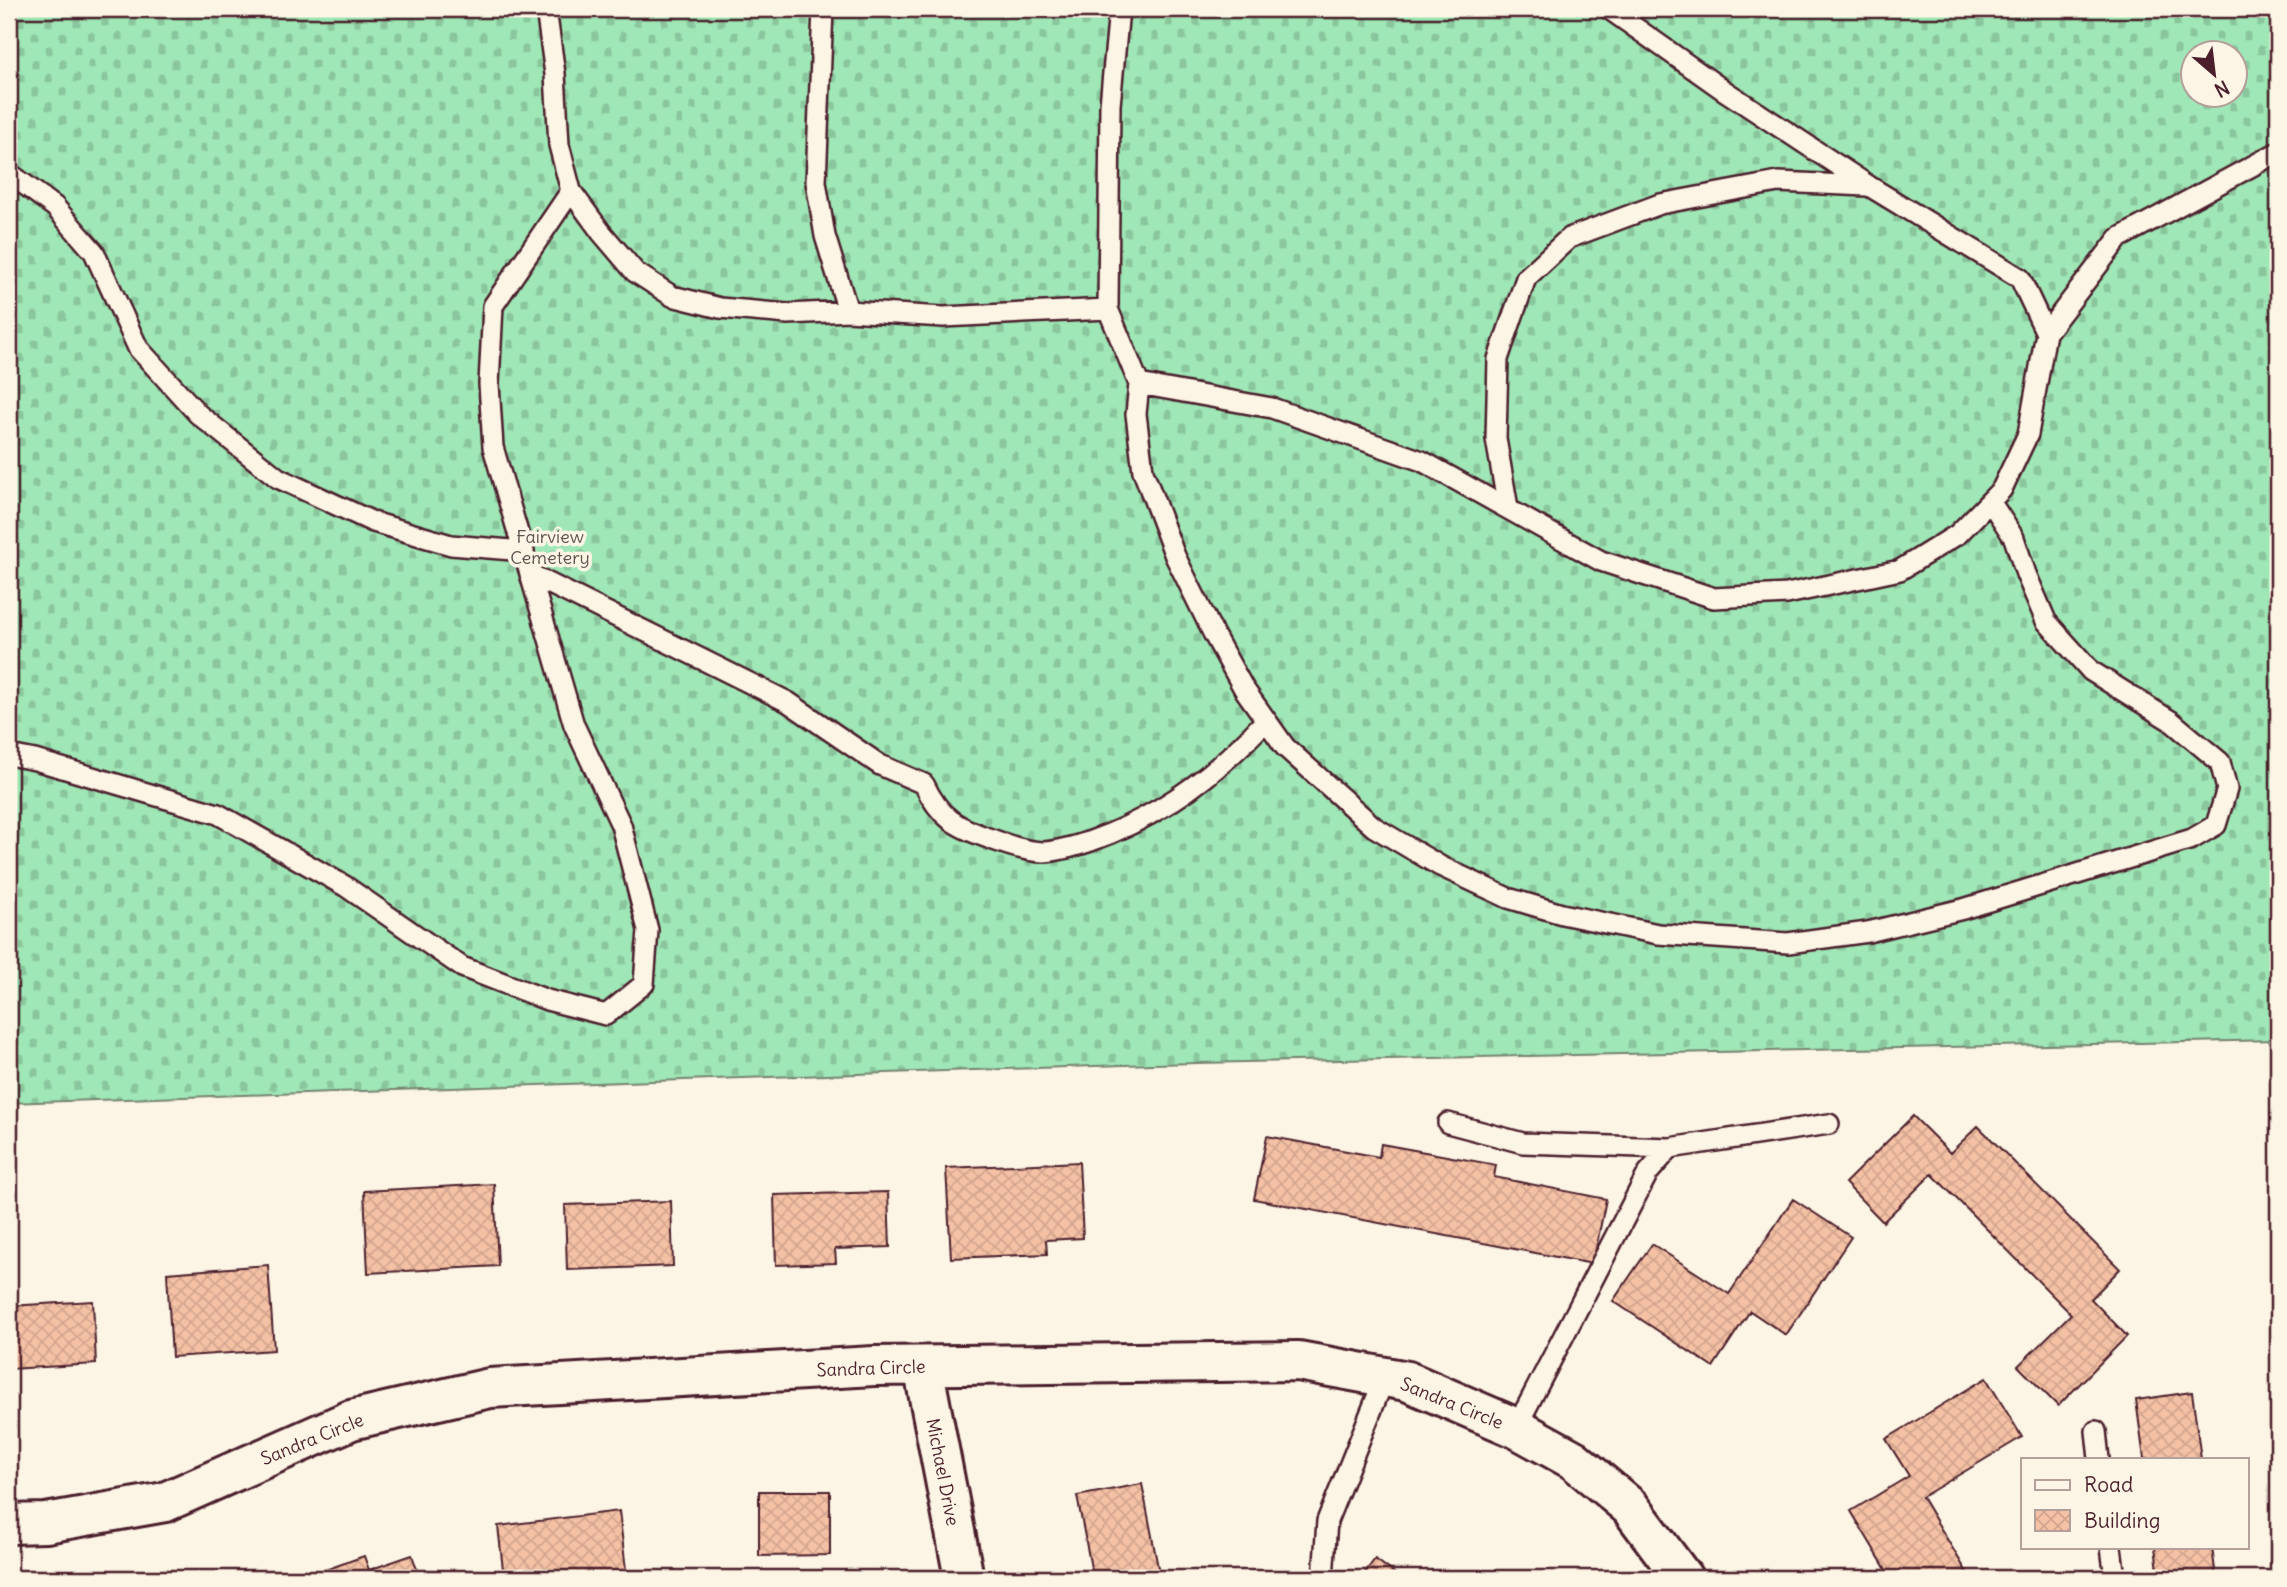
<svg xmlns="http://www.w3.org/2000/svg" width="2287" height="1587" font-family="Delius,sans-serif">
  <style>
    .cemetery { fill: url(#cemetery-stones); stroke: #748370; stroke-width: 2; fill-rule: evenodd }
    .building { fill: url(#building-cross-hatch); stroke: #4a1f2b; stroke-width: 2 }
    .lines { fill: none; stroke-linecap: round; stroke-linejoin: round }
    .service-casing { stroke: #4a1f2b; stroke-width: 24 }
    .minor-casing { stroke: #4a1f2b; stroke-width: 44 }
    .service { stroke: #fcf5e5; stroke-width: 19 }
    .minor { stroke: #fcf5e5; stroke-width: 38 }
    .labels { text-anchor: middle; dominant-baseline: central; stroke-width: 7; stroke-linejoin: round; paint-order: stroke }
    .park-label { font-size: 18px; fill: #5f514e; stroke: #fcf5e5 }
    .street-label { font-size: 18px; fill: #4a1f2b; stroke: #fcf5e5 }
  </style>
  <defs>
    <pattern id="cemetery-stones" width="16" height="16" patternUnits="userSpaceOnUse" patternTransform="scale(1.75)"><rect width="16" height="16" fill="#9fe7b6"/><path d="M2 7V4a2 2 0 0 1 4 0v3zM10 15v-3a2 2 0 0 1 4 0v3z" fill="#8ac69d"/></pattern>
    <pattern id="building-cross-hatch" width="8" height="8" patternUnits="userSpaceOnUse" patternTransform="scale(1.75)"><rect width="8" height="8" fill="#f4c1a5"/><path d="M0 0l8 8M0 8l8-8" fill="none" stroke="#d3a58e"/></pattern>
  </defs>
  <rect width="100%" height="100%" fill="#fcf5e5"/>
  <filter id="ink" filterUnits="userSpaceOnUse"><feTurbulence type="fractalNoise" baseFrequency=".0143" numOctaves="2"/><feDisplacementMap in="SourceGraphic" scale="14" xChannelSelector="R" yChannelSelector="G"/><feConvolveMatrix kernelMatrix="1 2 1 2 8 2 1 2 1" color-interpolation-filters="sRGB"/></filter>
  <g filter="url(#ink)">
    <!-- cemetery -->
    <path class="cemetery" d="M9 9H2278V1040L1153 1064 9 1103ZM2192 52H2234V94H2192Z"/>
    <!-- building -->
    <path class="building" d="M1913 1116 1950 1153 1978 1126 2120 1269 2091 1299 2127 1336 2058 1406 2018 1366 2071 1314 1932 1174 1883 1222 1845 1183Z
      M1267 1136 1379 1157 1381 1144 1496 1165 1494 1177 1606 1199 1593 1264 1254 1199Z
      M1079 1162 1083 1238 1046 1240 1047 1254 951 1258 946 1168Z
      M494 1184 498 1266 368 1273 364 1191Z
      M888 1192 890 1247 835 1249 836 1263 776 1265 774 1195Z
      M1793 1199 1851 1237 1786 1335 1750 1311 1713 1367 1613 1301 1652 1244 1729 1294Z
      M671 1201 673 1266 567 1270 565 1205Z
      M268 1265 274 1350 172 1357 167 1273Z
      M93 1301 96 1364 9 1369V1306Z
      M1986 1378 2022 1437 1922 1497 1969 1576 1966 1578H1891L1851 1511 1909 1476 1886 1439Z
      M2192 1392 2201 1459H2144L2136 1400Z
      M1142 1484 1160 1578H1093L1077 1496Z
      M759 1491H830V1555L759 1556Z
      M619 1511 627 1578H504L498 1526Z
      M2155 1547H2212L2216 1578H2159Z
      M412 1555 420 1578H303L364 1556 369 1570Z
      M1375 1559 1401 1578H1361Z"/>
    <g class="lines">
      <!-- service casing -->
      <g class="service-casing">
        <path id="service" d="M546 9 555 74 559 145 571 191 601 232 635 272 672 296 720 308 788 314 848 311 943 317 1108 309
          M823 9 816 182 825 236 848 311
          M1119 9 1110 105 1108 309 1139 384 1272 408 1422 461 1601 561 1714 598 1787 594 1900 570 1958 534 2002 489 2028 434 2046 333 2020 278 1869 186 1722 89 1609 9
          M9 173 55 207 94 252 138 348 198 414 278 478 373 522 451 545 524 551
          M2046 333 2119 238 2278 152
          M1139 384 1136 414 1143 471 1175 556 1214 635 1244 689 1266 720 1285 747 1374 827 1440 866 1508 898 1562 914 1658 934 1788 943 1868 932 1963 909 2192 839 2216 825 2227 789 2220 762 2171 721 2091 671 2046 621 2026 574 2014 538 1990 501
          M1508 508 1496 439 1498 359 1526 278 1569 238 1660 204 1778 182 1867 186
          M532 575 788 702 880 765 924 784C940 818 956 827 991 839 1007 845 1027 852 1044 852 1059 851 1076 846 1091 841 1159 817 1218 773 1266 720
          M9 755 35 760 218 814 345 886 462 967 547 1000 606 1015 644 984 648 930 621 825 574 725 493 447 489 384 493 306 571 191
          M1448 1123 1523 1143 1670 1148
          M1516 1428 1648 1173 1670 1148 1829 1124
          M2096 1431 2099 1459
          M2111 1547 2115 1578
          M1323 1578 1327 1521 1385 1377"/>
      </g>
      <!-- minor casing -->
      <g class="minor-casing">
        <path id="minor" d="M923 1366 964 1578
          M9 1524 46 1523 165 1502 351 1420 490 1388 874 1366 1298 1361 1407 1381 1516 1428 1574 1460 1630 1507 1683 1578"/>
      </g>
      <!-- service -->
      <use href="#service" class="service"/>
      <!-- minor -->
      <use href="#minor" class="minor"/>
    </g>
  </g>
  <g class="labels">
    <!-- park labels -->
    <g class="park-label">
      <text x="550" y="536">Fairview<tspan x="550" dy="21">Cemetery</tspan></text>
    </g>
    <!-- street labels -->
    <g class="street-label">
      <text transform="translate(871 1368) rotate(-2)">Sandra Circle</text>
      <text transform="translate(1452 1403) rotate(22)">Sandra Circle</text>
      <text transform="translate(312 1439) rotate(-22)">Sandra Circle</text>
      <text transform="translate(943 1472) rotate(79)">Michael Drive</text>
    </g>
  </g>
  <!-- margin -->
  <rect width="2287" height="1587" fill="none" stroke="#fcf5e5" stroke-width="35"/>
  <rect x="18" y="18" width="2252" height="1552" fill="none" stroke="#4a1f2b" stroke-width="2.5" filter="url(#ink)"/>
  <!-- legend -->
  <rect x="2021" y="1458" width="228" height="91" fill="#fcf5e5" stroke="#b59f9b" stroke-width="2"/>
  <rect x="2035" y="1480" width="35" height="10" fill="#fcf5e5" stroke="#b59f9b" stroke-width="2"/>
  <text x="2084" y="1492" font-size="21" fill="#4a1f2b">Road</text>
  <rect x="2035" y="1510" width="35" height="21" fill="url(#building-cross-hatch)" stroke="#b59f9b" stroke-width="2"/>
  <text x="2084" y="1528" font-size="21" fill="#4a1f2b">Building</text>
  <!-- north arrow -->
  <g transform="translate(2214 74) rotate(152)"><circle r="33" fill="#fcf5e5" stroke="#b59f9b" stroke-width="2"/>
  <path d="M0-5L12 26L0 18L-12 26Z" fill="#4a1f2b"/>
  <text y="-10" font-size="19" font-weight="bold" text-anchor="middle" fill="#4a1f2b">N</text>
  </g>
</svg>
